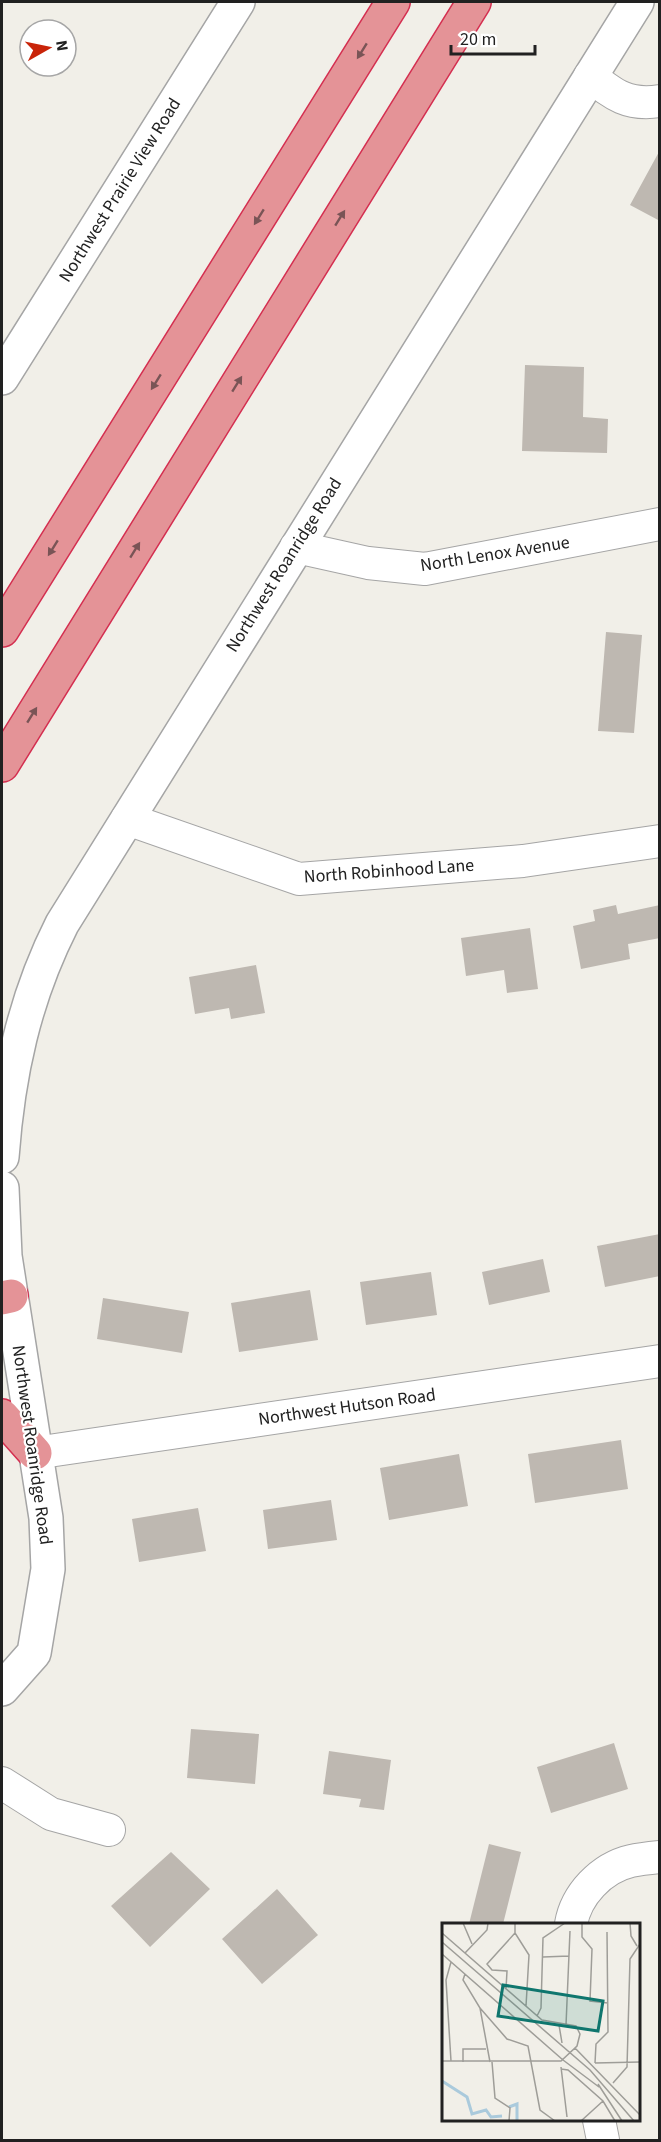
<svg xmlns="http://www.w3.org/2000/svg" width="661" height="2142" font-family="'Source Sans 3',sans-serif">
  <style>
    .building { fill: #beb8b1 }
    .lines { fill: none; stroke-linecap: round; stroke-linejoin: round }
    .minor-casing { stroke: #a5a5a5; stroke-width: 34 }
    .tertiary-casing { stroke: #a5a5a5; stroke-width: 36 }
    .motorway-casing { stroke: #d42f50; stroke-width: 36 }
    .minor { stroke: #fff; stroke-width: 32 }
    .tertiary { stroke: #fff; stroke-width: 33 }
    .motorway { stroke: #e49397; stroke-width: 33 }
    .oneway { fill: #795456 }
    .labels { text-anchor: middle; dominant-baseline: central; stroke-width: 4.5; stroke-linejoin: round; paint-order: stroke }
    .street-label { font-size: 18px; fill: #212121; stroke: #fff }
    .inset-river { fill: none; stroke: #aacadc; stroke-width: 3 }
    .inset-road { fill: none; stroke: #9e9d98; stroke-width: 1.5 }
    .view { fill: #0f766e; fill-opacity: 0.15; stroke: #0f766e; stroke-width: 3 }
    .inset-edge { fill: none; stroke: #212121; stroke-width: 3 }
  </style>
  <rect width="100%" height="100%" fill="#f1efe8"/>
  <!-- building -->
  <path class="building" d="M660 150V221L630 205Z
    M525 365 584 367 583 417 608 419 607 453 522 451Z
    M606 632 642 635 634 733 598 731Z
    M616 905 618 914 660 905V938L628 944 630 959 581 969 573 926 595 921 593 910Z
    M530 928 538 989 507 993 504 970 466 976 461 938Z
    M256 965 265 1013 231 1019 229 1008 195 1014 189 977Z
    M660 1234V1276L605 1287 597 1246Z
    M543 1259 550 1292 489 1305 482 1272Z
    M431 1272 437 1315 366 1325 360 1282Z
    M310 1290 318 1340 239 1352 231 1303Z
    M103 1298 189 1312 182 1353 97 1339Z
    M621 1440 628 1489 535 1503 528 1454Z
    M459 1454 468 1506 389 1520 380 1468Z
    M331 1500 337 1540 268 1549 263 1510Z
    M198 1508 206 1551 139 1562 132 1519Z
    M191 1729 259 1734 255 1784 187 1778Z
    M614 1743 628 1789 551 1813 537 1767Z
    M329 1751 391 1760 384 1810 359 1807 361 1799 323 1794Z
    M489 1844 521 1852 503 1924H469Z
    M171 1852 210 1889 150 1947 111 1906Z
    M277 1889 318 1935 262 1984 222 1939Z"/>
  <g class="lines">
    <!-- minor casing -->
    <g class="minor-casing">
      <path id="minor" d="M590 76C614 95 628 106 660 101
        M296 547 368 563 425 569 660 524
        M127 819 299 879 523 861 660 841
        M35 1453 660 1361
        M2 1783 51 1814 109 1830
        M571 1924C576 1895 601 1868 631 1861 640 1859 650 1858 660 1857
        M599 2120 603 2140"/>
    </g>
    <!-- tertiary casing -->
    <g class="tertiary-casing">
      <path id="tertiary" d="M2 378 238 2
        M2 1157C8 1075 24 999 62 924L637 2
        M2 1188 5 1256 46 1518 48 1569 34 1653 2 1689"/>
    </g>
    <!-- motorway casing -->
    <g class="motorway-casing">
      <path id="motorway" d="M2 630 393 2
        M2 765 474 2
        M2 1298 11 1296
        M2 1416 35 1453"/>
    </g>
    <!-- minor -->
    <use href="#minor" class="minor"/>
    <!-- tertiary -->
    <use href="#tertiary" class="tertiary"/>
    <!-- motorway -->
    <use href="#motorway" class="motorway"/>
  </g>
  <!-- one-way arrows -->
  <defs><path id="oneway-solid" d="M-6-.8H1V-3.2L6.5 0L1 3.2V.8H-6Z" transform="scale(1.5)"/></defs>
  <g class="oneway">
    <use href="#oneway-solid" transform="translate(362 51) rotate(122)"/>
    <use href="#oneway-solid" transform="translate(259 217) rotate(122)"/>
    <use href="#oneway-solid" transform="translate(340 218) rotate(-58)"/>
    <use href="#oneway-solid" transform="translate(156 382) rotate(122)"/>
    <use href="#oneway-solid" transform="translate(237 384) rotate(-58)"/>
    <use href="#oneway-solid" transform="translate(53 548) rotate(122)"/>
    <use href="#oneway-solid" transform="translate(135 550) rotate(-58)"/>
    <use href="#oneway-solid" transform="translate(32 715) rotate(-58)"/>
  </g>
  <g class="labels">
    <!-- street labels -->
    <g class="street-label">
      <text transform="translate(120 190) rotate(-58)">Northwest Prairie View Road</text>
      <text transform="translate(495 554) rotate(-9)">North Lenox Avenue</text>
      <text transform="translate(284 565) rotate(-58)">Northwest Roanridge Road</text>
      <text transform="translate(389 871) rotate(-4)">North Robinhood Lane</text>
      <text transform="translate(347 1407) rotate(-8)">Northwest Hutson Road</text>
      <text transform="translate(32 1445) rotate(82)">Northwest Roanridge Road</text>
    </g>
  </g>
  <!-- overview -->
  <g transform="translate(442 1923)">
    <rect width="198" height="198" fill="#f1efe8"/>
    <path class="inset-river" d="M0 158 25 174 30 191 44 187 49 194 60 193M67 184 75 181V198"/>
    <path class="inset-road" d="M21 0 30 21M73 0V10L87 32 84 83M140 0V14L150 26 148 78 166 80M188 0 189 13 195 23M0 10 100 97 134 103 138 111 135 123 119 138H0M0 19 148 147 192 198M23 30 45 7 46 0M0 31 121 137M101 34 127 33M9 39 4 57 9 138M23 51 21 57 38 85 48 139M64 66 65 48 50 47 45 41 73 10M38 85 65 116 86 123 98 187 113 198M95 93 99 85 101 15 123 0M117 102 120 120M124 102 128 8M133 125 198 192M121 137 157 164M21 139V126H44M50 139 53 175 68 185 67 198M153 140 154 121 166 109 165 9M153 140 198 139M119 144 125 194M119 146 126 147 161 178 173 198M171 160 185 144 188 36 198 21M156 161 180 198M139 198 161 178"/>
    <path class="view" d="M61 62 161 78 156 108 56 93Z"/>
    <rect width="198" height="198" class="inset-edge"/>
  </g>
  <!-- border -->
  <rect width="661" height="2142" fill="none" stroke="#212121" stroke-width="6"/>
  <!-- north arrow -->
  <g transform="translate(48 48) rotate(81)"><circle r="28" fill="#ffffff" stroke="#a6a6a6" stroke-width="1.5"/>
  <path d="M0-4.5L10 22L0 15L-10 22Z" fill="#c92409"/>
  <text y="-9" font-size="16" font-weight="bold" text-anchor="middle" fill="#212121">N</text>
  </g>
  <!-- scale -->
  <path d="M451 45v9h84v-9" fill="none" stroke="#212121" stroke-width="3"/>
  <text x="460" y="45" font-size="18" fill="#212121" stroke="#ffffff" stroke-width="4.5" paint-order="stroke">20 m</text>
</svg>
